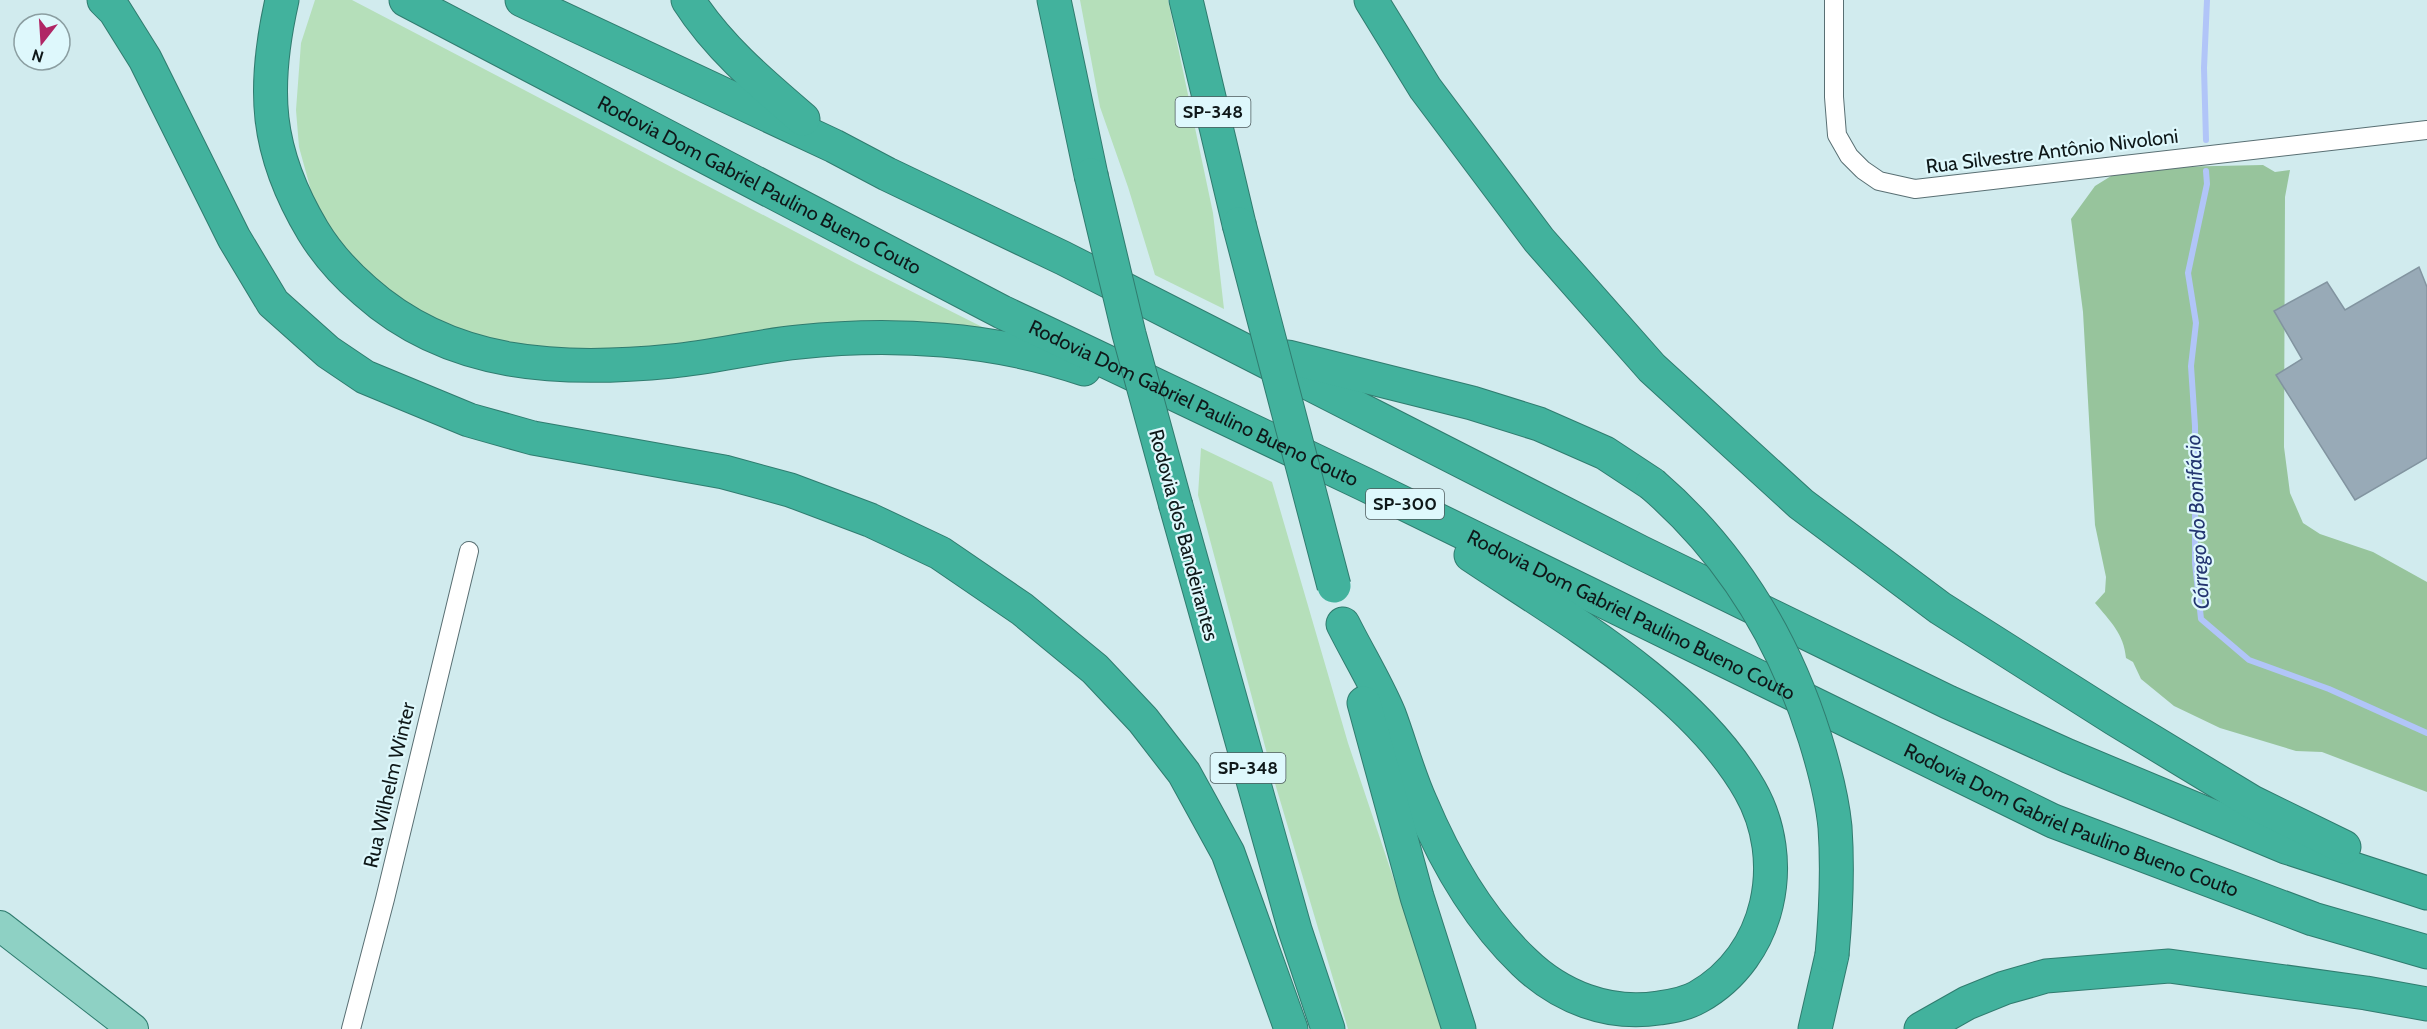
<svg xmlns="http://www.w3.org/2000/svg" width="2427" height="1029" font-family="Cabin,sans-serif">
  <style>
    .green { fill: #b5dfba }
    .forest { fill: #97c49c }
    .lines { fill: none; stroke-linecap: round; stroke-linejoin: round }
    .stream { stroke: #b1c5f8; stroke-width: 6 }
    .building { fill: #98aab7; stroke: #8294a0; stroke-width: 1.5 }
    .street-casing { stroke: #596f73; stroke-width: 20 }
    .primary-casing { stroke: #307c6f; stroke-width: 32 }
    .highway-casing { stroke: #307c6f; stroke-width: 35 }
    .street { stroke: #fff; stroke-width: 18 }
    .primary { stroke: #8ed1c4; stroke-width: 30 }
    .highway { stroke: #42b29d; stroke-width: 33 }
    .highway-bridge-casing { stroke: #307c6f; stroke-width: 35; stroke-linecap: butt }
    .highway-bridge { stroke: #42b29d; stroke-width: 33 }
    .labels { text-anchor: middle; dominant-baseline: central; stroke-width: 4.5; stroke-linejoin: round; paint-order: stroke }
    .shield { fill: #def8fc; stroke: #4d5b5d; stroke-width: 1.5 }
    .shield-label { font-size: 18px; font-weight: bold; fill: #0f1819 }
    .street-label { font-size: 20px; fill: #0f1819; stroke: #def8fc }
    .water-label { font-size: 21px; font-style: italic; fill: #233570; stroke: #def8fc }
  </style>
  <rect width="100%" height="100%" fill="#d1ebee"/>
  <!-- green -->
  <path class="green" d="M315 0H352L855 263 1026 349 640 358 500 355 358 278 315 205 299 147 296 110 301 43Z
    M1080 0H1168L1213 213 1224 309 1155 275 1128 187 1100 107Z
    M1201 448 1272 482 1348 743 1444 1029H1348L1274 780 1198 495Z"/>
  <!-- forest -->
  <path class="forest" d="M2263 165 2275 172 2290 170 2285 197 2284 447 2290 493 2303 523 2320 534 2373 552 2427 582V792L2322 752 2296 751 2220 728 2174 706 2141 679 2133 662 2126 658C2124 634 2110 621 2095 603L2105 592 2106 577 2095 525 2083 312 2071 219 2095 186 2124 168Z"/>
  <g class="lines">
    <!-- stream -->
    <path class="stream" d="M2206 140 2204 68 2207 0
      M2206 171 2207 184 2188 273 2196 323 2191 366 2195 426V563L2201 619 2249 660 2329 689 2427 733"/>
  </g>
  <!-- building -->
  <path class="building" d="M2419 267 2427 287V458L2355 500 2276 375 2302 359 2274 311 2327 282 2345 310Z"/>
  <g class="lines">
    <!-- street casing -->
    <g class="street-casing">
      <path id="street" d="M1834 0V97L1837 135 1849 156 1863 170 1879 181 1915 189 2427 130
        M351 1029 385 899 469 551"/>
    </g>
    <!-- primary casing -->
    <g class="primary-casing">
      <path id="primary" d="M0 926 133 1029"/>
    </g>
    <!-- highway casing -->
    <g class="highway-casing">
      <g id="highway">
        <path d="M104 0 115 11 145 59 234 238 273 303 328 352 365 377 469 420 533 438 724 472 790 490 870 520 940 553 1022 609 1095 669 1143 720 1184 773 1228 853 1291 1029"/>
        <path d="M282 0C262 89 265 151 313 231 327 254 344 273 365 291 451 368 562 372 672 361 715 357 756 346 799 342 893 332 994 338 1084 369"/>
        <path id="s1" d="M406 0 1002 312 1364 484 2053 821 2313 919 2427 952"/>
        <path d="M522 0 834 146 887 174 1063 258 1640 552 1948 702 2068 756 2286 847 2427 893"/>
        <path d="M688 0C718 47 761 83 803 119"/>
        <path d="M1054 0 1091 175"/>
        <path d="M1186 0 1239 224"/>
        <path d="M1371 0 1425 88 1539 240 1652 368 1801 504 1940 608 2115 719 2252 802 2344 847"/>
        <path d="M1288 357 1472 403 1539 424 1605 453 1652 484"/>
        <path d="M1176 506 1295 930 1328 1029"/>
        <path d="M1343 624C1358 654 1376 683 1389 714 1400 743 1408 775 1421 803 1445 860 1479 919 1524 962 1560 997 1609 1016 1659 1008 1672 1006 1686 1004 1698 997 1771 956 1790 860 1750 790 1693 690 1565 618 1471 555"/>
        <path d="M1364 703 1417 897 1459 1029"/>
        <path d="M1815 1029 1832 955"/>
        <path d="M1921 1029 1967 1003 2004 988 2046 976 2169 966 2366 993 2427 1004"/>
      </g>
    </g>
    <!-- street -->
    <use href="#street" class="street"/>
    <!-- primary -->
    <use href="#primary" class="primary"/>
    <!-- highway -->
    <use href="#highway" class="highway"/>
    <!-- highway-bridge casing -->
    <g class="highway-bridge-casing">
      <path id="highway-bridge" d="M1091 175 1129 334 1176 506
        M1239 224 1334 586
        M1652 484C1731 552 1784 639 1815 738 1824 767 1832 796 1835 827 1838 870 1836 912 1832 955"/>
    </g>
    <!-- highway-bridge -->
    <use href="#highway-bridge" class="highway-bridge"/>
  </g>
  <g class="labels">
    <!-- shield labels -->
    <g class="shield">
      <rect x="1175.5" y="97" width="75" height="30" rx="4.5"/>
      <rect x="1366" y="489" width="78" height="30" rx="4.5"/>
      <rect x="1210.5" y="753" width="75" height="30" rx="4.5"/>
    </g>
    <g class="shield-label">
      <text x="1213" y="112">SP-348</text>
      <text x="1405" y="504">SP-300</text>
      <text x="1248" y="768">SP-348</text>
    </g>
    <!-- street labels -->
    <g class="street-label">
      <text transform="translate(2052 151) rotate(-7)">Rua Silvestre Antônio Nivoloni</text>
      <text stroke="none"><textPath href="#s1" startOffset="399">Rodovia Dom Gabriel Paulino Bueno Couto</textPath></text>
      <text stroke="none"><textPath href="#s1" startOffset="885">Rodovia Dom Gabriel Paulino Bueno Couto</textPath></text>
      <text transform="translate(1184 535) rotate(75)">Rodovia dos Bandeirantes</text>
      <text stroke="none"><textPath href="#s1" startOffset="1371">Rodovia Dom Gabriel Paulino Bueno Couto</textPath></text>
      <text transform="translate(389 785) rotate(-77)">Rua Wilhelm Winter</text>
      <text stroke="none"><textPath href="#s1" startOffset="1857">Rodovia Dom Gabriel Paulino Bueno Couto</textPath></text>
    </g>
    <!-- water labels -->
    <g class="water-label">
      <text transform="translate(2197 522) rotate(-93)">Córrego do Bonifácio</text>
    </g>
  </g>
  <!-- north arrow -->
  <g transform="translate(42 42) rotate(197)"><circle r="28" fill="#def8fc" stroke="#8b9ea1" stroke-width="1.5"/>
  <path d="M0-4.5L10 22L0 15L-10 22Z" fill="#b02665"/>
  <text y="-9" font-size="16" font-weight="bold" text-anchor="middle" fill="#0f1819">N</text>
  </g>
</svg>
